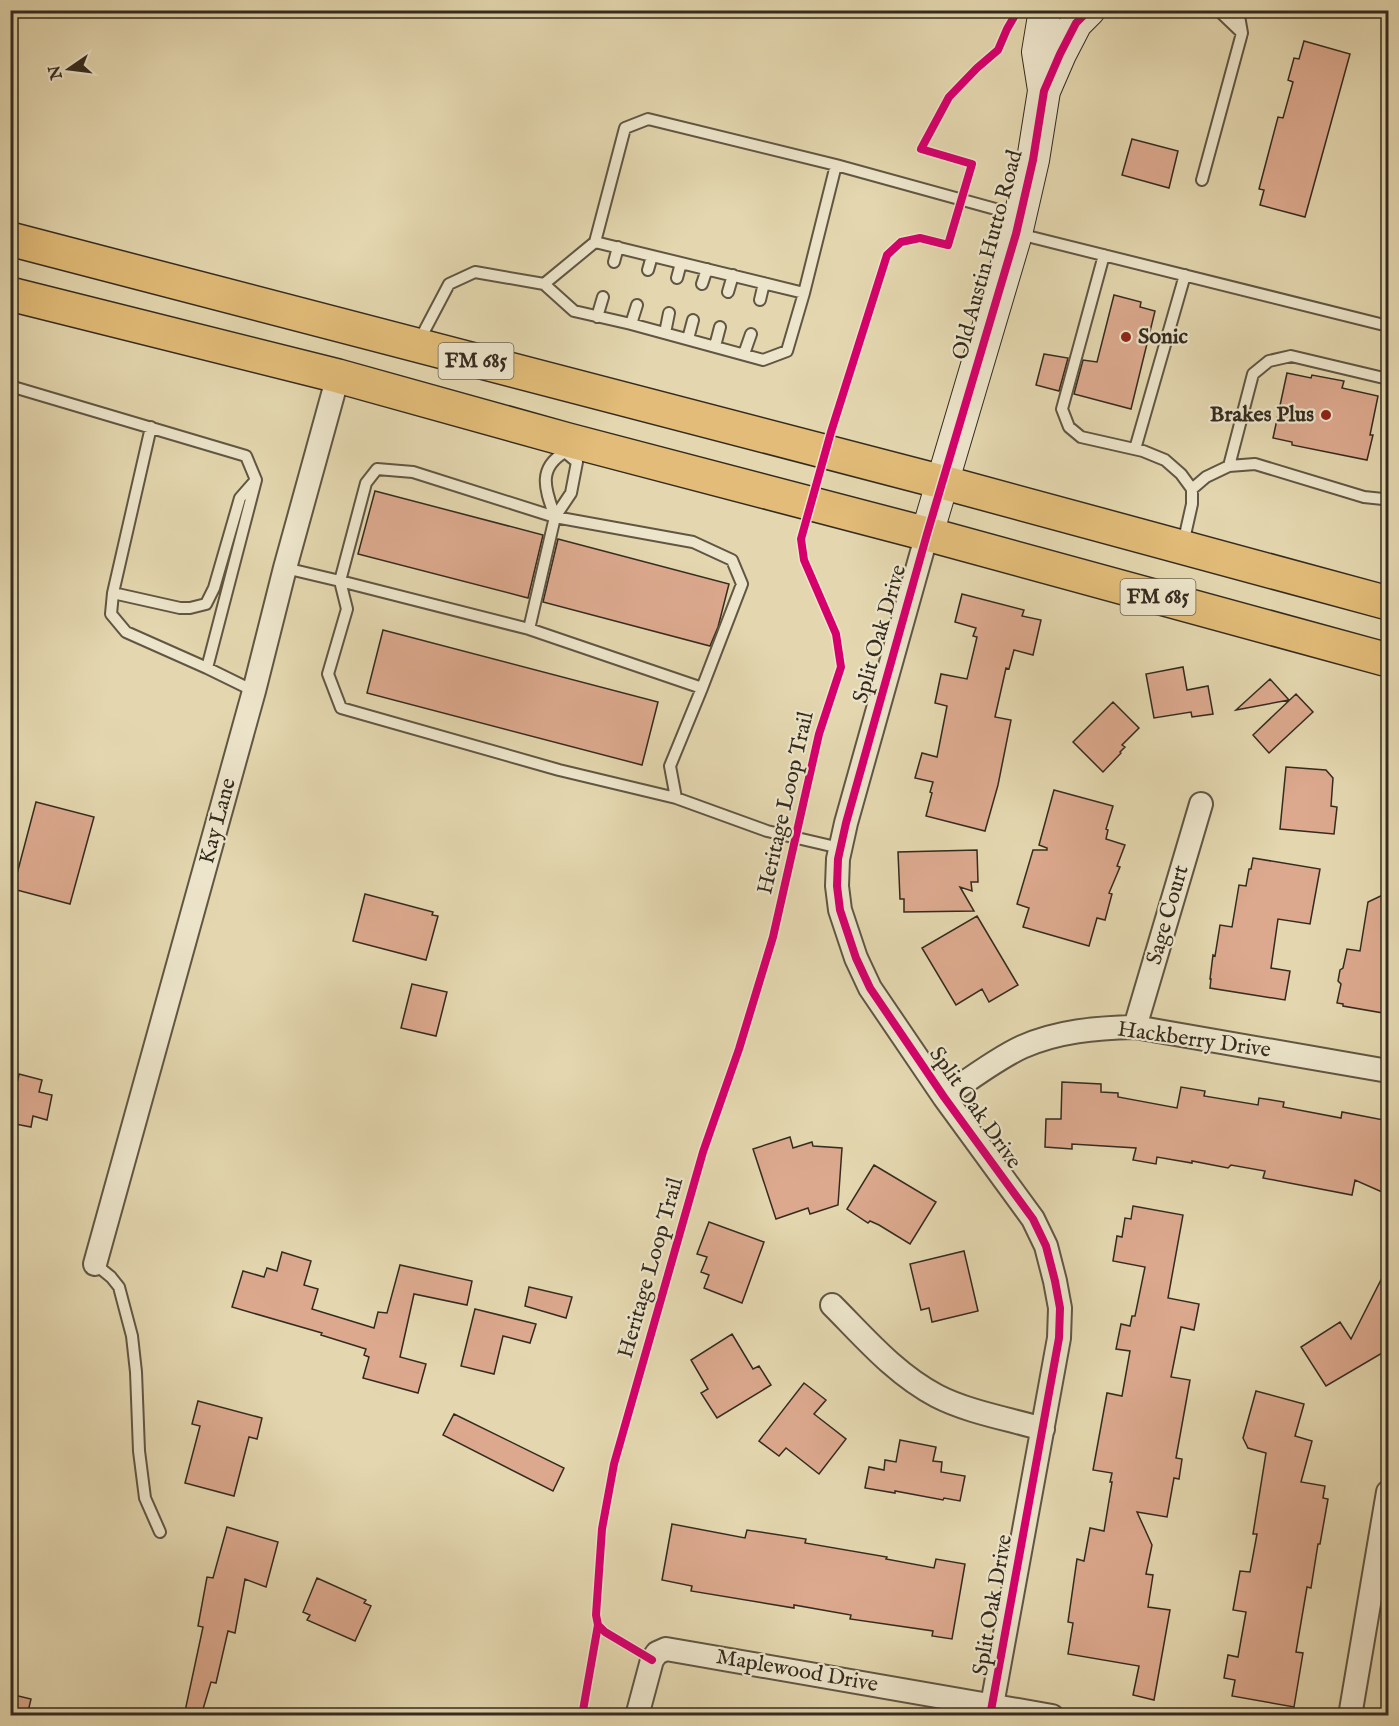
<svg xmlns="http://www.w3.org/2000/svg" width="1399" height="1726" font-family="'IM FELL English',serif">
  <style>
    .building { fill: #dca98e; stroke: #342b1f; stroke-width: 1.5 }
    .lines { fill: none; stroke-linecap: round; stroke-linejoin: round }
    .lane-casing { stroke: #605643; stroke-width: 14 }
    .street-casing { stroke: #605643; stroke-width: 26 }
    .secondary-casing { stroke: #342b1f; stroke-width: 34 }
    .primary-casing { stroke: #342b1f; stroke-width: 36 }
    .lane { stroke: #ede5cb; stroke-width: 10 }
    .street { stroke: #ede5cb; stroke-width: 22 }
    .secondary { stroke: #ede5cb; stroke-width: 32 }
    .primary { stroke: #e2bc78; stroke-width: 33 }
    .cycleway-casing { stroke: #ede5cb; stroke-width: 11 }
    .cycleway { stroke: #d6006c; stroke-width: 8 }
    .poi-dot { fill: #8f2418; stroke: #ede5cb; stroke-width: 2 }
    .labels { text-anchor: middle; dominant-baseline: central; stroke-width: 4.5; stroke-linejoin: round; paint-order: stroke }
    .shield { fill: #ede5cb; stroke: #6c6353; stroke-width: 1.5 }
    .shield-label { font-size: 21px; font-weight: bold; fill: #342b1f }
    .street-label { font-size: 22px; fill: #342b1f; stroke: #ede5cb }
    .poi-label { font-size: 22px; font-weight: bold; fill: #342b1f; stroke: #ede5cb; text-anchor: start }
  </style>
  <rect width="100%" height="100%" fill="#e4d7af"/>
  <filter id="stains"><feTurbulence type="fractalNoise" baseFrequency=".00333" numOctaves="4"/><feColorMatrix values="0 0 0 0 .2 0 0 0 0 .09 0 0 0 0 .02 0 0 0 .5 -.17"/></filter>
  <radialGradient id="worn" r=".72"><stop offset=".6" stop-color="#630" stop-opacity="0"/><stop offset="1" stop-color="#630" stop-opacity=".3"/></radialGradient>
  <!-- building -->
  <path class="building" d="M1304 41 1350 54 1305 217 1260 205 1264 190 1259 189 1278 117 1283 118 1293 82 1288 80 1294 58 1299 59Z
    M1132 139 1178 151 1169 188 1122 175Z
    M1114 295 1141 302 1140 307 1155 311 1131 409 1074 394 1083 360 1097 362Z
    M1044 354 1068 358 1059 391 1036 385Z
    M1287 373 1311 378 1312 375 1344 381 1342 388 1378 396 1370 435H1373L1367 460 1292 445V442L1273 438Z
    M375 491 543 535 528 598 358 554Z
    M558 539 729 584 718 627 710 646 543 602Z
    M962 594 1024 610 1022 616 1041 620 1033 655 1014 650 1009 669 1006 668 995 717 1011 720 998 785 985 831 926 816 932 793 930 792 933 782 915 778 922 753 937 757 947 706 935 703 941 674 967 679 977 637 973 636 976 628 955 622Z
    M383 630 658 702 642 765 367 693Z
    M1183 667 1187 690 1208 686 1213 714 1192 717 1191 712 1154 718 1146 674Z
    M1270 679 1289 700 1236 710Z
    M1296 694 1313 712 1269 753 1253 735Z
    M1113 702 1139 728 1122 745 1125 747 1120 752 1121 753 1103 772 1073 742Z
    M1286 767 1326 770 1333 778 1331 806 1337 807 1334 834 1280 829Z
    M1054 790 1113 806 1106 829 1108 830 1106 839 1125 845 1117 866 1120 867 1109 893 1112 894 1105 920 1097 918 1089 946 1023 927 1029 908 1017 904 1033 850H1047V848L1039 845Z
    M36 802 94 817 70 904 13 889Z
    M977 850 978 882H971L972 891 960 887 974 911 904 912V899H900L898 852Z
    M1253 858 1320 869 1310 924 1278 919 1271 968 1290 971 1285 1000 1210 988 1211 979H1210L1213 955 1215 956 1220 925 1232 927 1239 885 1246 886 1249 869H1251Z
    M1389 892V1014L1343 1006V1004L1337 1003 1341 984 1338 981 1340 970 1343 968 1347 949 1360 951 1368 902Z
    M365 894 433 912 432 915 438 916 426 960 353 941Z
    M977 916 1018 985 989 1002 982 989 956 1005 922 948Z
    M412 984 447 992 436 1036 401 1028Z
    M19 1074 42 1080 39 1092 52 1095 47 1120 33 1116 31 1127 10 1123V1078L18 1080Z
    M1062 1082 1101 1084V1092L1118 1093V1097L1177 1108 1181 1087 1205 1091 1204 1096 1258 1105 1259 1098 1284 1102 1283 1107 1341 1118 1342 1112 1389 1121V1195L1355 1180 1352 1195 1263 1178 1265 1171 1231 1165 1228 1168 1192 1161V1163L1157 1157 1156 1164 1133 1160 1136 1148 1072 1144V1149L1045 1147 1046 1119H1061Z
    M790 1137 793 1148 812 1142 813 1146 842 1148 838 1205 810 1214 808 1208 776 1219 753 1149Z
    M874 1165 936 1202 910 1244 879 1225 870 1221 868 1223 847 1209Z
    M1133 1206 1183 1215 1168 1298 1199 1304 1194 1330 1181 1327 1171 1377 1190 1380 1176 1458 1182 1459 1179 1479 1174 1478 1167 1517 1137 1512 1152 1545 1146 1574 1153 1575 1148 1607 1170 1610 1154 1700 1133 1695 1139 1666 1068 1654 1073 1623 1068 1622 1077 1559 1084 1561 1090 1528 1104 1531 1112 1482H1110L1112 1473 1093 1470 1107 1393 1122 1396 1130 1351 1116 1349 1121 1324 1130 1326 1132 1316H1135L1145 1267 1113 1261 1117 1236 1122 1237 1125 1218 1131 1219Z
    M709 1222 764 1242 742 1303 704 1288 709 1275 701 1272 707 1257 697 1254Z
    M964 1251 978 1311 932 1322 929 1308 921 1310 910 1264Z
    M282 1252 311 1261 304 1285 318 1289 312 1309 374 1328 378 1312 387 1313 400 1265 472 1281 467 1305 414 1294 400 1357 426 1364 418 1393 363 1378 369 1357 364 1355 366 1349 321 1335 322 1333 232 1307 243 1271 264 1277 267 1268 277 1271Z
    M1389 1264V1349L1326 1386 1301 1347 1340 1322 1351 1339Z
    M529 1287 572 1297 566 1318 525 1306Z
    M475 1309 536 1324 530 1343 503 1336 494 1374 461 1366Z
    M732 1334 753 1369 759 1366 771 1385 717 1418 701 1393 708 1389 691 1360Z
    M804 1383 826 1400 814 1414 846 1439 819 1474 786 1448 779 1456 759 1441Z
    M1256 1391 1304 1404 1295 1436 1312 1441 1301 1482 1325 1486 1323 1498 1328 1499 1320 1544H1318L1311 1588 1307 1587 1296 1652 1303 1653 1294 1707 1232 1696 1235 1680 1224 1678 1228 1655 1238 1657 1246 1612 1233 1610 1240 1571 1250 1572 1257 1534H1253L1266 1453 1248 1448 1243 1438Z
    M198 1401 262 1418 257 1439 249 1437 234 1496 185 1483 200 1426 192 1424Z
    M454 1414 564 1468 553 1491 443 1435Z
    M900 1440 936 1447 933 1461 942 1462 941 1472 965 1476 960 1501 944 1498 943 1500 895 1491V1493L865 1488 869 1467 884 1470 885 1460 896 1462Z
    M672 1524 745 1538 747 1530 806 1539 805 1543 887 1557 886 1559 934 1568 936 1559 965 1564 952 1639 932 1636 933 1631 850 1619 851 1615 794 1605V1608L691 1591 692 1586 662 1580Z
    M227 1527 278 1542 266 1587 245 1579 235 1633 228 1631 216 1683 211 1682 201 1716H184L203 1627 198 1626 207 1577 213 1578Z
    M317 1578 366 1600 364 1603 371 1606 355 1641 307 1620 310 1615 303 1612Z
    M10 1694 31 1699 27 1716H10Z"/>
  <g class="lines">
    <!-- lane casing -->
    <g class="lane-casing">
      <path id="lane" d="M1218 10 1242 33
        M1202 180 1242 33 1238 10
        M1019 234 1388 326
        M595 242 804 293 836 165
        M1104 255 1062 409 1069 427 1081 437 1143 451 1165 460 1181 474 1192 489V504L1183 544
        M614 262 618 247
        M648 270 652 256
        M677 278 681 263
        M544 284 574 311 631 324 763 360 787 351 804 293
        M702 284 707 269
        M728 292 733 275
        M760 300 764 283
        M597 317 603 297
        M631 324 637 305
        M665 333 669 313
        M688 339 693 320
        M419 341 449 284 475 272 544 284 595 242 625 128 648 119 836 165 1017 215
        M715 346 720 327
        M744 354 751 334
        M10 386 246 456 256 480 207 668
        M151 427 113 593 111 614 126 632 207 668 254 691
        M1135 449 1185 275
        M565 452 577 462 571 493 555 517 529 629 702 688 670 766 676 798 767 831 840 848
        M1229 466 1253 374 1269 361 1291 356 1388 379
        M1192 489 1206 477 1229 466 1255 464 1364 497 1383 499 1388 497
        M555 517C546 491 536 469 565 452L567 446
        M285 568 340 581 366 483 377 469 413 472 555 517 693 542 732 560 742 584 702 688
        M113 593 180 608H190L206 604 214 588 240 498 254 482
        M529 629 340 581 347 609 328 674 341 708 559 770 676 798
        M95 1264 111 1277 119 1287 132 1336 136 1372 139 1451 145 1498 160 1532"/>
    </g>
    <!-- street casing -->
    <g class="street-casing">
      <path id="street" d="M927 534 846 823 838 859 837 886 840 910 856 958 870 988 944 1097 1033 1219 1046 1246 1055 1281 1060 1308 1059 1338 990 1716
        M1135 1027 1201 804
        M944 1097C967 1081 996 1059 1022 1047 1058 1031 1096 1028 1135 1027L1388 1071
        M95 1264 254 691 285 568 338 376
        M832 1305C864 1337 895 1374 937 1396 968 1412 1009 1419 1043 1429
        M637 1716 652 1660 657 1653 666 1649 1052 1716
        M1350 1716 1388 1492"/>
    </g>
    <!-- secondary casing -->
    <g class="secondary-casing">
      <path id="secondary" d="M1044 90 1038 52 1045 10
        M927 534 1016 234 1033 160 1044 91 1060 54 1076 23 1089 10"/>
    </g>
    <!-- primary casing -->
    <g class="primary-casing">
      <path id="primary" d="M10 239 942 482 1388 603
        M10 294 338 376 568 440 927 534 1388 660"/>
    </g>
    <!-- lane -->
    <use href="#lane" class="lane"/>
    <!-- street -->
    <use href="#street" class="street"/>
    <!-- secondary -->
    <use href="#secondary" class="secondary"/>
    <!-- primary -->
    <use href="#primary" class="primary"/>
    <!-- cycleway casing -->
    <g class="cycleway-casing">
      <path id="cycleway" d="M652 1660 605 1632 598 1625 596 1615 602 1529 614 1464 703 1152 739 1049 773 937 819 734 841 667 836 634 804 560 801 539 831 432 887 255 901 242 920 238 948 245 972 164 921 149 949 97 977 68 998 50 1007 29 1018 10
        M582 1716 598 1625
        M990 1716 1059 1338 1060 1308 1055 1281 1046 1246 1033 1219 944 1097 870 988 856 958 840 910 837 886 838 859 846 823 927 534 1016 234 1033 160 1044 91 1060 54 1076 23 1089 10"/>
    </g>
    <!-- cycleway -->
    <use href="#cycleway" class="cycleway"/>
  </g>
  <!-- markers -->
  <g class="poi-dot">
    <circle cx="1126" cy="337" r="6"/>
    <circle cx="1326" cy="415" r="6"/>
  </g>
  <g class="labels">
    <!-- shield labels -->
    <g class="shield">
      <rect x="438.5" y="343" width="75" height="36" rx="4.5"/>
      <rect x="1120.5" y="579" width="75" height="36" rx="4.5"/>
    </g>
    <g class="shield-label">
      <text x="476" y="361">FM 685</text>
      <text x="1158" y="597">FM 685</text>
    </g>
    <!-- street labels -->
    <g class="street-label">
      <text transform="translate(988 255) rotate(-75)">Old Austin Hutto Road</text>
      <text transform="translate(880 634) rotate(-74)">Split Oak Drive</text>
      <text transform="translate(786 803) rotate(-77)">Heritage Loop Trail</text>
      <text transform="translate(218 821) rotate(-75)">Kay Lane</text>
      <text transform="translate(1168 915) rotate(-74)">Sage Court</text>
      <text transform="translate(1194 1040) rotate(8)">Hackberry Drive</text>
      <text transform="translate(975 1108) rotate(55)">Split Oak Drive</text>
      <text transform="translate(651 1268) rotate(-74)">Heritage Loop Trail</text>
      <text transform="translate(993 1605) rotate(-80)">Split Oak Drive</text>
      <text transform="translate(797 1671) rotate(10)">Maplewood Drive</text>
    </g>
    <!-- poi labels -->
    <g class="poi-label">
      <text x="1138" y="337">Sonic</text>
      <text x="1314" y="415" text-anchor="end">Brakes Plus</text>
    </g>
  </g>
  <!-- margin -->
  <rect width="1399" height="1726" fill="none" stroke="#e4d7af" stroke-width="36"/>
  <rect x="12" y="12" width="1375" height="1702" fill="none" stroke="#342b1f" stroke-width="3"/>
  <rect x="18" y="18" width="1363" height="1690" fill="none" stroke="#342b1f" stroke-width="1.5"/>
  <!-- north arrow -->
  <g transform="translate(69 69) rotate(256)" stroke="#ede5cb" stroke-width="4.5" paint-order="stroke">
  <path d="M0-4.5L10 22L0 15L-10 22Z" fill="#342b1f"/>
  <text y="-9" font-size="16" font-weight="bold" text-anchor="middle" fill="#342b1f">N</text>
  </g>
  <rect width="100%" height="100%" filter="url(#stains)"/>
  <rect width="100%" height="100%" fill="url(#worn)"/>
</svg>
